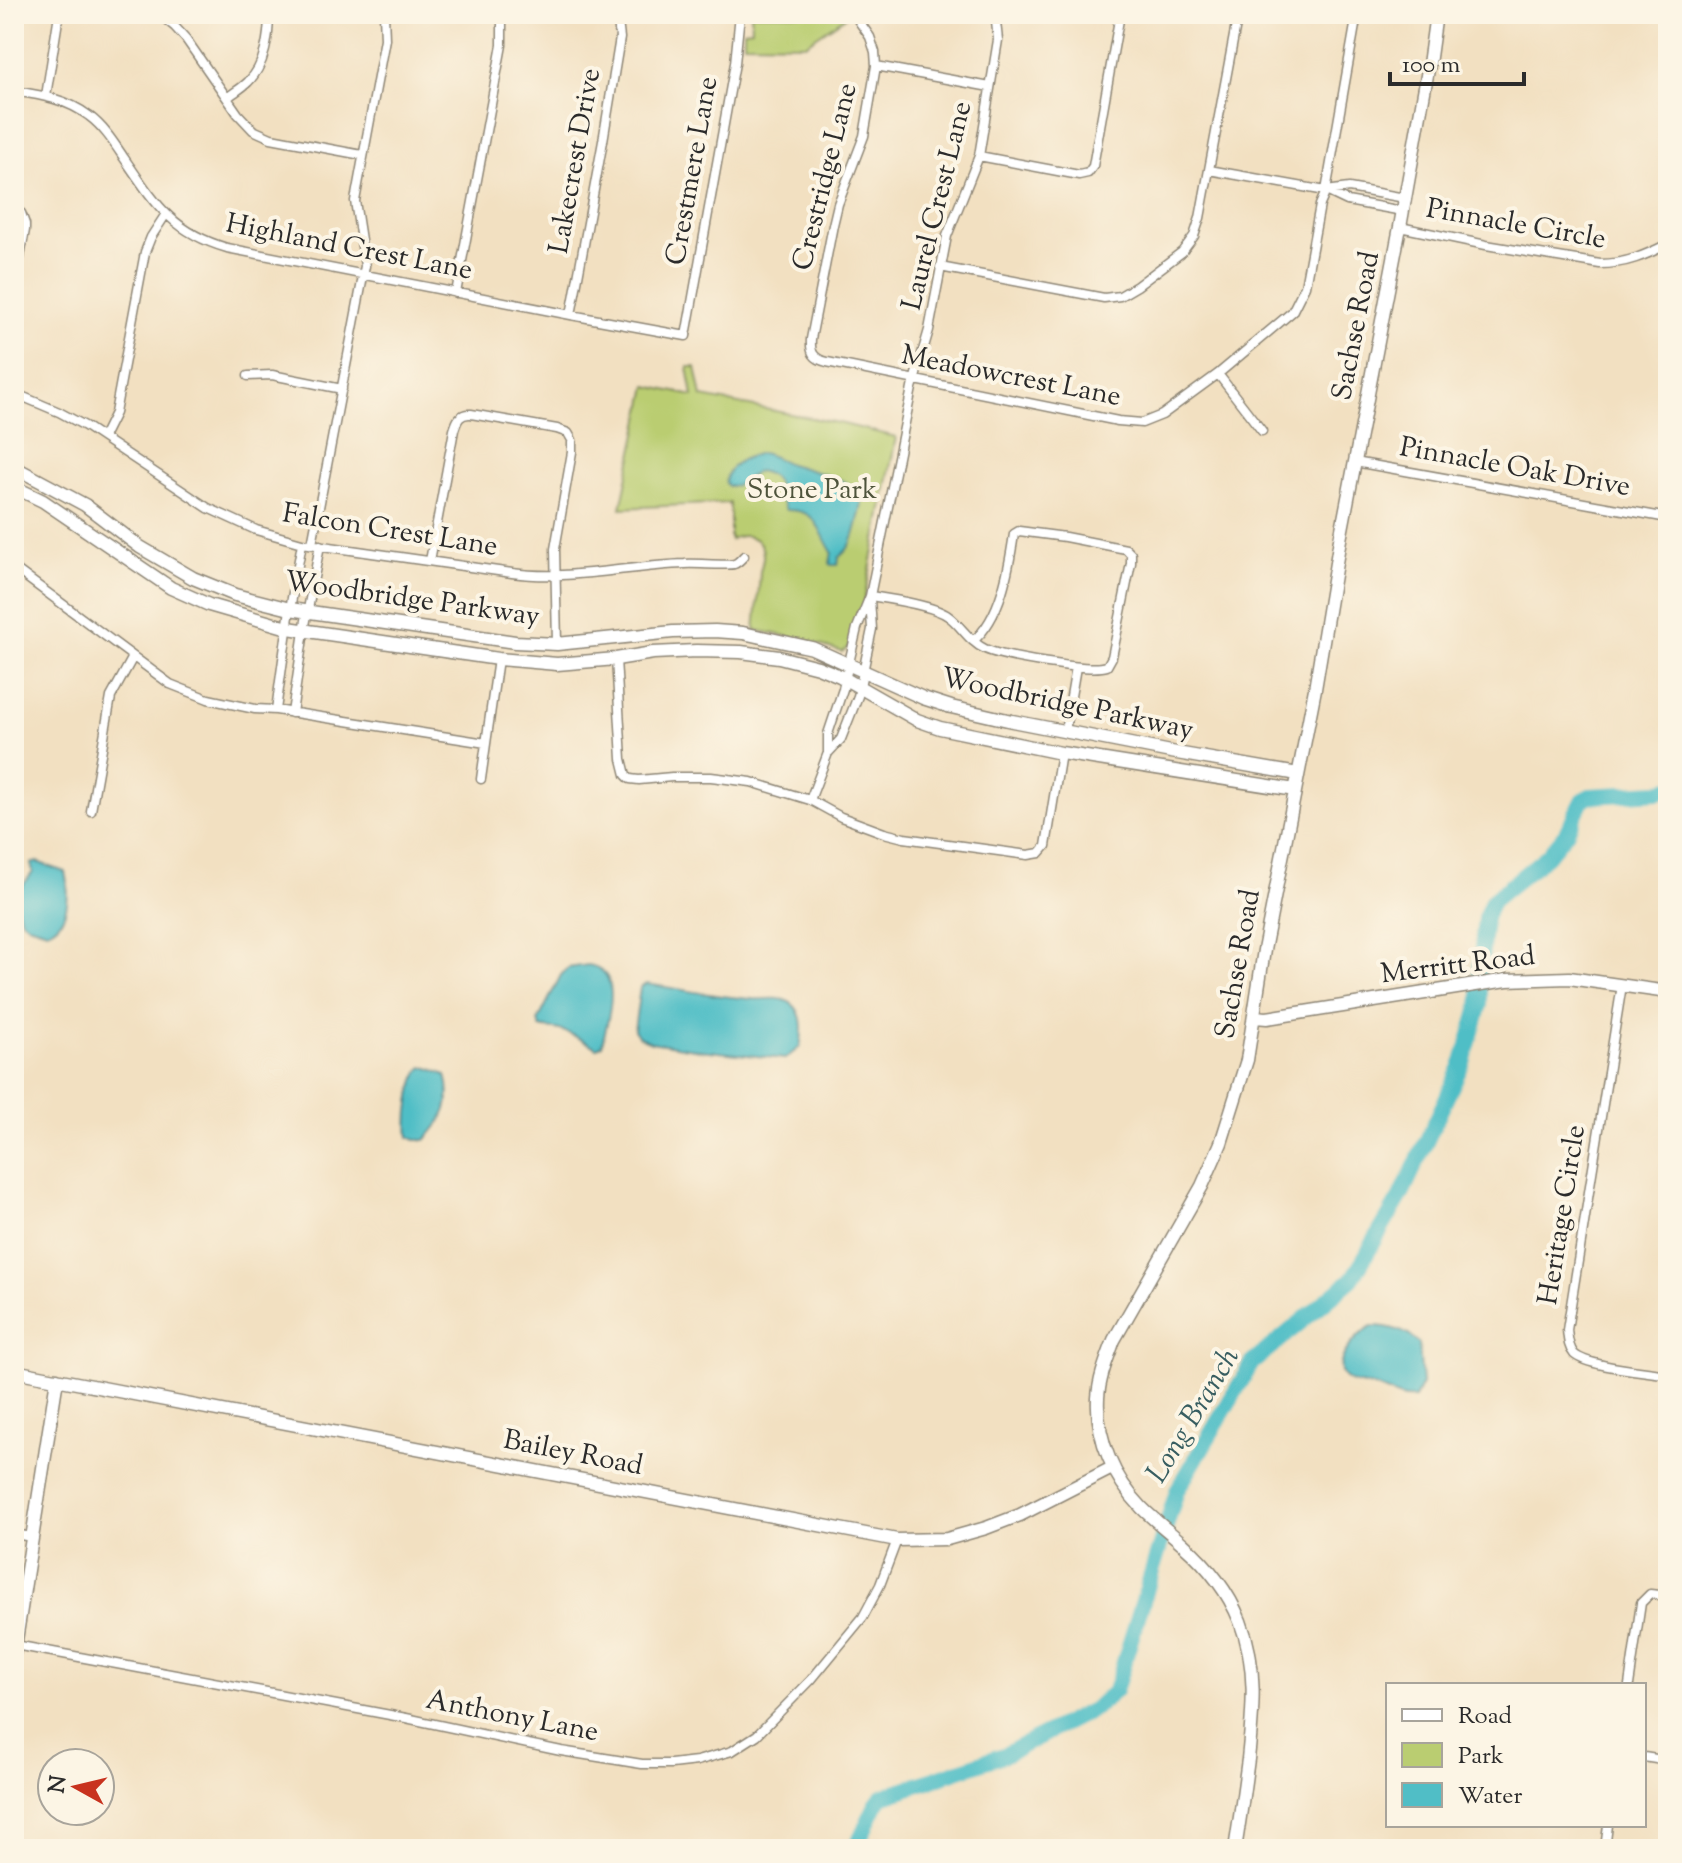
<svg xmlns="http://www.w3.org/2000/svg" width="1682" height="1863" font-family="'Sorts Mill Goudy',serif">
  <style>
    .green { fill: #bacd71; stroke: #727c4e; stroke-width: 2 }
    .water { fill: #50bec6; stroke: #3e7478; stroke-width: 2 }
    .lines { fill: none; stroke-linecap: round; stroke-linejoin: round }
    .river { stroke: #50bec6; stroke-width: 16 }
    .street-casing { stroke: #8e8676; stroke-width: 11 }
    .secondary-casing { stroke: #8e8676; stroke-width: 15 }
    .street { stroke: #fff; stroke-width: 8 }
    .secondary { stroke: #fff; stroke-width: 12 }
    .labels { text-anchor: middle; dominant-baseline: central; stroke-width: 8; stroke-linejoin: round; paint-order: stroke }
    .street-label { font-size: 28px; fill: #2b2b2b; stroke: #fcf5e5 }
    .park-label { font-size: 28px; fill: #4f543c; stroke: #fcf5e5 }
    .water-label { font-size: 30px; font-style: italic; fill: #385e61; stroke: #fcf5e5 }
  </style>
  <rect width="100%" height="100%" fill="#fcf5e5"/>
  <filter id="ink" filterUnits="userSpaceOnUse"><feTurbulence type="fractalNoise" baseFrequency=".0125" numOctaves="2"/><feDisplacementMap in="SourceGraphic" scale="16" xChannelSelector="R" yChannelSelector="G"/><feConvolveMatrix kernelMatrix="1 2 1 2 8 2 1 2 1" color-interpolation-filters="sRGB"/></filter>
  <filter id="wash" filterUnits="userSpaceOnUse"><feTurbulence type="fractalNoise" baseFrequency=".006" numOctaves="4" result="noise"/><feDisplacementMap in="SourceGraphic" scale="32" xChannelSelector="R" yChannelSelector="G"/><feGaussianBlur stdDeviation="1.8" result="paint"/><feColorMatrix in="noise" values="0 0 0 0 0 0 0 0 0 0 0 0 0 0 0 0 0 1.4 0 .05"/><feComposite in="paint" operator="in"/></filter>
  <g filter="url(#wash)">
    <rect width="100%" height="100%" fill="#f2e0c1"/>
    <!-- green -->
    <path class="green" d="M751 14H844L845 17 805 44 744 43V30L752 29Z
      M688 367H696L702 397 843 424 896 437 864 601 849 647 842 652 801 639 755 630C757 610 759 592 760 572 761 566 764 560 763 554 762 536 743 532 730 540V503L621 508 647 386 693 396Z"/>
    <!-- water -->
    <path class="water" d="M761 453C773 455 780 461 790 464 805 469 853 481 859 491 865 500 860 511 858 521 854 536 852 548 839 557L838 565H831L830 563 832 552C818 530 818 509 786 510 774 493 787 477 758 471L735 486H728L725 483C727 464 745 457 761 453Z
      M37 862 65 872C70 892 70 923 47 931L28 925 20 918 17 905 20 889 33 872 31 864Z
      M588 965C623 970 609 1016 603 1040L602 1045 597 1048C585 1041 573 1034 560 1030 553 1028 546 1029 540 1027L538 1021 561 975 568 968Z
      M646 984C681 989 717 997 752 999 764 1000 778 996 789 1002 805 1011 803 1032 800 1047L785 1059 700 1050 651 1042 639 1037 634 1030 640 988Z
      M423 1067 429 1068 446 1075C454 1102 444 1121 425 1140H415L409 1137C407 1120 410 1079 423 1067Z
      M1372 1326C1388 1326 1409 1331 1419 1344L1422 1384 1415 1398C1402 1400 1391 1393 1379 1388 1369 1384 1357 1386 1348 1380 1326 1367 1358 1333 1372 1326Z"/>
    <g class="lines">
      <!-- river -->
      <path class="river" d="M855 1849 876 1805 882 1797 1006 1754 1094 1709 1115 1691 1177 1491 1252 1363 1352 1279 1402 1194 1463 1062 1480 1004V970L1485 918 1492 901 1547 856 1566 833 1582 801 1590 796 1658 792 1668 788"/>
    </g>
  </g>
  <g filter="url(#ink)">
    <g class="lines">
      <!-- street casing -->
      <g class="street-casing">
        <path id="street" d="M159 14 175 27 186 39 238 114 253 130 271 138 362 155
          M854 14 870 37 875 52 876 66 864 136 838 204 833 225 811 339C810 353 814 359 827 362L1118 421 1142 423 1162 415 1218 374 1292 312 1305 286 1320 205 1326 191 1357 14
          M876 66 990 87
          M14 91C41 95 67 99 89 116 104 127 114 143 124 158 155 203 172 232 227 248L571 315 686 336 735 63 740 14
          M46 96 59 14
          M227 98C233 93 242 88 248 82 265 66 269 36 269 14
          M979 156 1079 175 1088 173 1093 166 1120 14
          M1209 170 1326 191 1347 201 1403 211
          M1326 191 1349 188 1405 198
          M14 210 21 213 25 224V230L14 289
          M1400 227 1486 245 1600 264C1626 264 1646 255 1668 244
          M940 267 1104 298 1120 296 1137 286 1182 252 1194 236 1200 218 1238 14
          M456 293 502 45V14
          M571 315 603 141 620 38 617 14
          M1218 374 1262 431
          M248 376 272 375 342 389
          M14 393 59 412 85 426 208 508 256 530 302 543 512 573C570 581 627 566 685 564 694 563 728 566 734 564 738 563 741 559 744 556
          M103 437 115 413 145 252 151 237 166 214
          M1355 462 1668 518
          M312 544 365 266 355 201 385 39 384 14
          M430 561 454 430C457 420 460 413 471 414L557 429 568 433 572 440V452L555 549 557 644
          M14 568 170 684 208 699 255 709 276 710 486 743
          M870 596C889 599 933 605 948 616 961 625 968 641 985 649 1003 657 1089 672 1107 666L1112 657 1131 563V554L1126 549 1065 537 1019 531 1014 534C1009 568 1001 618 973 641
          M616 659 622 759 626 775 630 779 639 780 672 777H711L751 782 810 800 841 817 884 833 904 838 1028 855 1040 853 1046 846 1061 753
          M276 710 290 609 302 543
          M292 713 304 631 320 545
          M1065 731 1076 667
          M829 752 841 739 858 696 872 629 870 599
          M481 779 498 659
          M810 800 828 753V734L843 689 857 628 870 596 912 388 929 330 947 236 979 156 998 40 996 22 993 14
          M91 811 111 697 133 657
          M1622 985 1567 1330C1568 1338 1568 1347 1574 1354 1588 1367 1647 1371 1668 1375
          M14 1534 32 1537
          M15 1645 406 1718 561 1751 642 1764H671L697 1761 732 1751 757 1735 811 1680 863 1617 880 1585 897 1540
          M1629 1685 1641 1603 1650 1594 1668 1596
          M1644 1757 1668 1761
          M1605 1849 1608 1825"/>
      </g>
      <!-- secondary casing -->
      <g class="secondary-casing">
        <path id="secondary" d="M14 467 85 505 140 547 193 578 235 595 290 609 515 642 557 644 673 632 715 631 743 633 812 648 923 698 951 707 1012 721 1171 752 1298 774
          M14 487 43 501 171 588 209 605 288 628 498 659 557 664 616 659 653 653 696 651 741 652 779 657 818 667 840 676 917 720 940 728 1061 753 1295 790
          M1255 1017 1267 1018 1507 980 1569 978 1668 992
          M14 1371 897 1540 947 1539 986 1528 1020 1515 1112 1468
          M14 1653 57 1379
          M1235 1849C1240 1819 1244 1789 1248 1759 1253 1712 1258 1667 1240 1621 1228 1591 1207 1565 1183 1544 1170 1532 1155 1521 1142 1508 1114 1479 1096 1439 1098 1398 1099 1378 1107 1359 1114 1340L1202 1186 1221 1143 1247 1060 1264 950 1315 689 1339 545 1400 227 1429 64 1436 14"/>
      </g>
      <!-- street -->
      <use href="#street" class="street"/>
      <!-- secondary -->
      <use href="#secondary" class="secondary"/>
    </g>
  </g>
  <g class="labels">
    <!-- street labels -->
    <g class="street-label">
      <text transform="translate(576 161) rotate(-80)">Lakecrest Drive</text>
      <text transform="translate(693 171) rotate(-80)">Crestmere Lane</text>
      <text transform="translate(826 177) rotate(-76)">Crestridge Lane</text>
      <text transform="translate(938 206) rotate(-76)">Laurel Crest Lane</text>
      <text transform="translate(1516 225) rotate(10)">Pinnacle Circle</text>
      <text transform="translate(349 248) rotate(11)">Highland Crest Lane</text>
      <text transform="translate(1357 326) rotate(-79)">Sachse Road</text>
      <text transform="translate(1011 377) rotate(11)">Meadowcrest Lane</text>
      <text transform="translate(1515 468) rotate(10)">Pinnacle Oak Drive</text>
      <text transform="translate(390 531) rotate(9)">Falcon Crest Lane</text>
      <text transform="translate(412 600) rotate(8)">Woodbridge Parkway</text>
      <text transform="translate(1067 705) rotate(12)">Woodbridge Parkway</text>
      <text transform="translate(1239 964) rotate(-80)">Sachse Road</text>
      <text transform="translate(1458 966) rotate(-7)">Merritt Road</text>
      <text transform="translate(1563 1215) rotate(-81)">Heritage Circle</text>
      <text transform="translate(573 1454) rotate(11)">Bailey Road</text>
      <text transform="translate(512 1717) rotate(11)">Anthony Lane</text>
    </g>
    <!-- park labels -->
    <g class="park-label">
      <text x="812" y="491">Stone Park</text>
    </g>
    <!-- water labels -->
    <g class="water-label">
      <text transform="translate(1194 1416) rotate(-59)">Long Branch</text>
    </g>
  </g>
  <!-- margin -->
  <rect width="1682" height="1863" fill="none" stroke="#fcf5e5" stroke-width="48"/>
  <!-- legend -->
  <rect x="1386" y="1683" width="260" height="144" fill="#fcf5e5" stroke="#a8a49b" stroke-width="2"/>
  <rect x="1402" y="1709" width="40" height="12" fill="#ffffff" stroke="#a8a49b" stroke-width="2"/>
  <text x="1458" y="1723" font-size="24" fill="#2b2b2b">Road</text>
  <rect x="1402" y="1743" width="40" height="24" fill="#bacd71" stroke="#a8a49b" stroke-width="2"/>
  <text x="1458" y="1763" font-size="24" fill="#2b2b2b">Park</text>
  <rect x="1402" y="1783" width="40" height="24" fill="#50bec6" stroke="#a8a49b" stroke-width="2"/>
  <text x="1458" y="1803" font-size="24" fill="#2b2b2b">Water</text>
  <!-- north arrow -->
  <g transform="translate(76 1787) rotate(278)"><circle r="38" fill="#fcf5e5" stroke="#a8a49b" stroke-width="2"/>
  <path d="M0-6L14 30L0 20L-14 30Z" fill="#c8321e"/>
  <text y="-12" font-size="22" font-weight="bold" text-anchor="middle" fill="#2b2b2b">N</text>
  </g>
  <!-- scale -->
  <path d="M1390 72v12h134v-12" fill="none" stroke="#2b2b2b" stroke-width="4"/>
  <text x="1402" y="72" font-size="24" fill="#2b2b2b" stroke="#fcf5e5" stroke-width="6" paint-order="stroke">100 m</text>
</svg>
